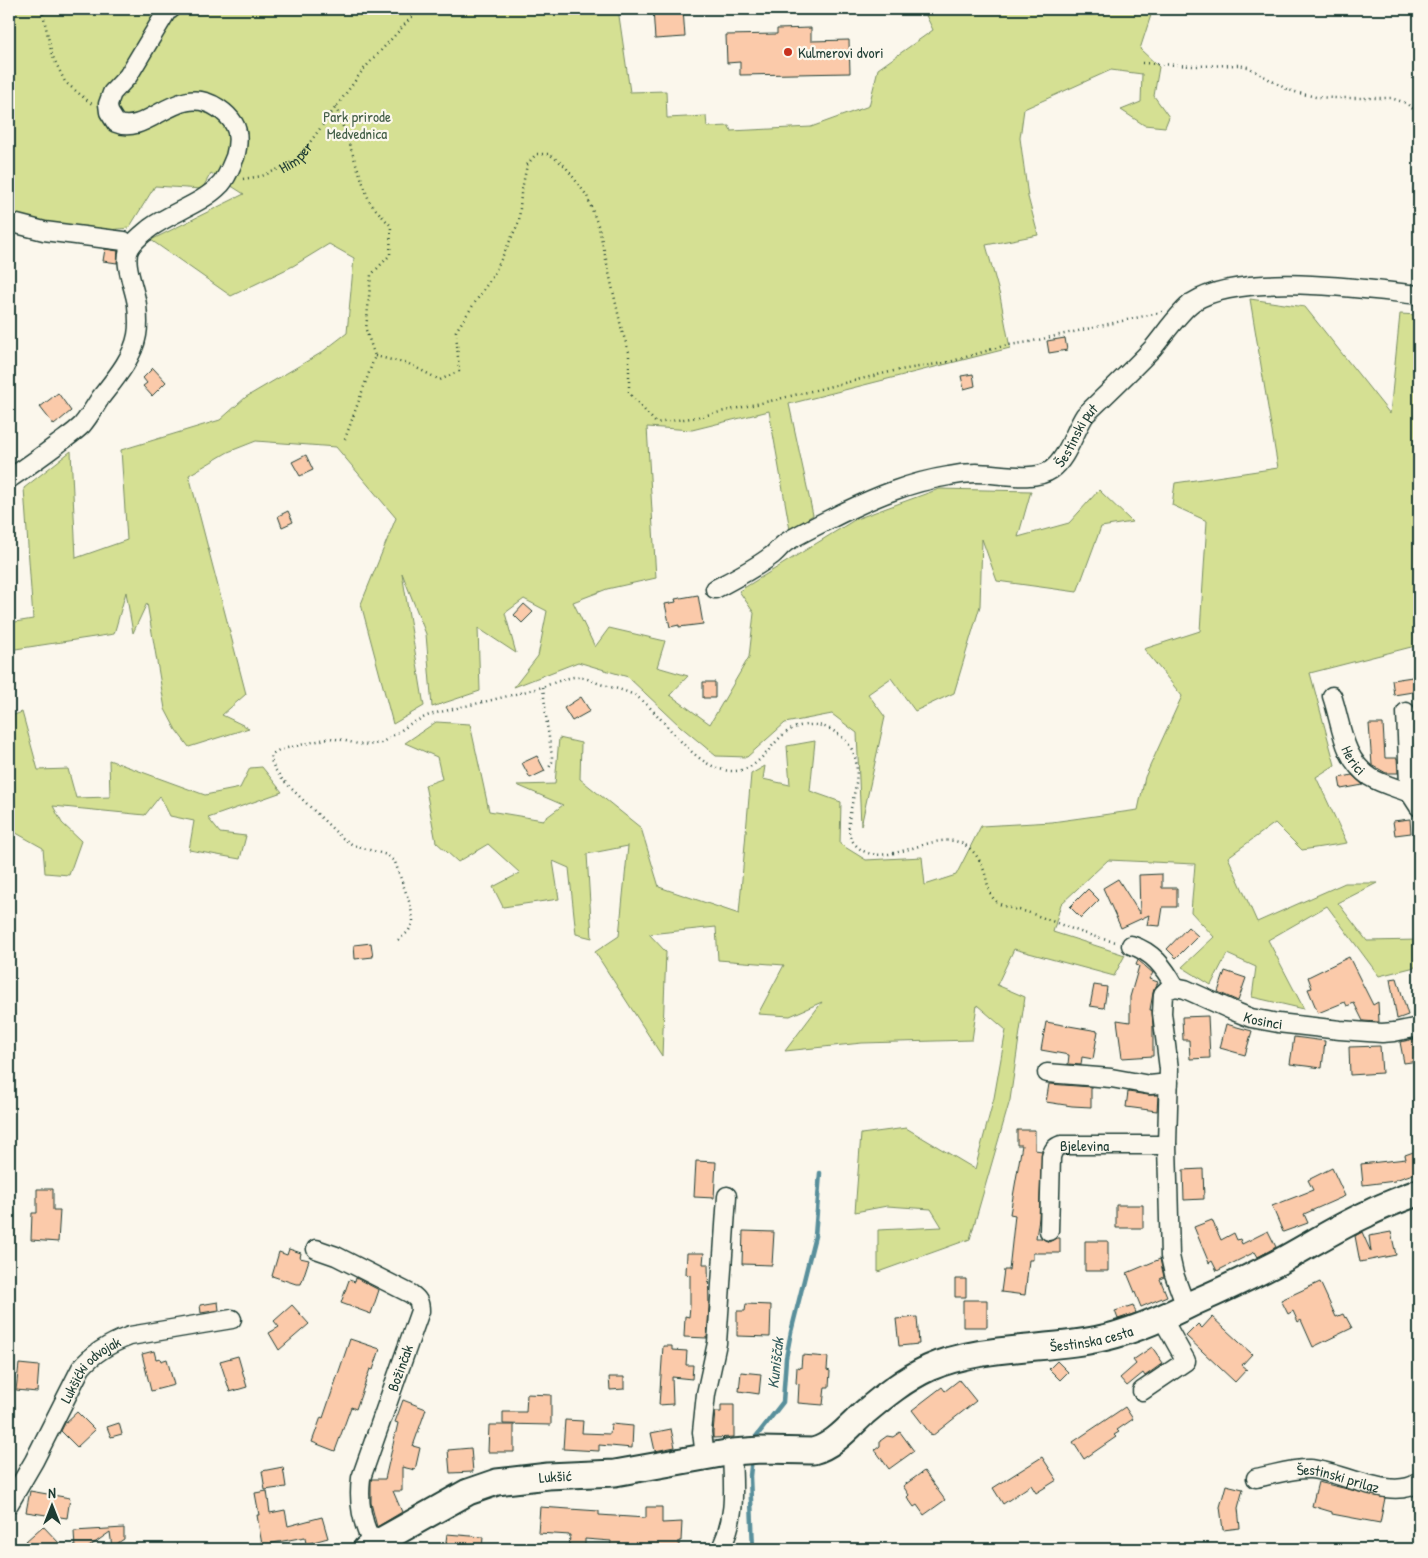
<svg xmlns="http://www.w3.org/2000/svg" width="1428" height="1558" font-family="'Patrick Hand',sans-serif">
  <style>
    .green { fill: #d5e093; stroke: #7a8e64 }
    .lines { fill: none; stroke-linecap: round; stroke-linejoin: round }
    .stream { stroke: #598f9b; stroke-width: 4.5 }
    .building { fill: #fbcaaa; stroke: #1f3d34 }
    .street-casing { stroke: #1f3d34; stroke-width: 21 }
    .secondary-casing { stroke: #1f3d34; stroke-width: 29 }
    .path { stroke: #1f3d34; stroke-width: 2.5; stroke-dasharray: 1 4; stroke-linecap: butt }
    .street { stroke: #fbf7ec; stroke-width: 18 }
    .secondary { stroke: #fbf7ec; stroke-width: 25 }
    .poi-dot { fill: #c8321e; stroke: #fbf7ec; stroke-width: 2 }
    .labels { text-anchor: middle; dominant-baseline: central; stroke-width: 4.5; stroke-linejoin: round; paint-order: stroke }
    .poi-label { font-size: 15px; fill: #1f3d34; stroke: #fbf7ec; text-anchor: start }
    .park-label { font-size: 15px; fill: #435e47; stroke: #fbf7ec }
    .street-label { font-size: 15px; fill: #1f3d34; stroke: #fbf7ec }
    .water-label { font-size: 16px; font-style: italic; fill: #375f5f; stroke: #fbf7ec }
  </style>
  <rect width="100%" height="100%" fill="#fbf7ec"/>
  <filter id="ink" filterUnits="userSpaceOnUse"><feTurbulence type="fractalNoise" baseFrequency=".02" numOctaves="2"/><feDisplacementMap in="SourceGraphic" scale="10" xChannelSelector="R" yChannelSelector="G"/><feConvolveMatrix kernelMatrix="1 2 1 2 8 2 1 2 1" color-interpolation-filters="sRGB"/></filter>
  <g filter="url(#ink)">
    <!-- green -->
    <path class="green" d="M9 9H618L630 92 666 91 667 118 706 116 707 127 729 126 731 131 811 127 869 106 878 69 933 30 923 9H1150L1151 15 1140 49 1159 67 1154 96 1169 117 1165 127 1144 125 1121 110 1141 102 1142 74 1111 70 1024 109 1020 138 1028 197 1038 235 986 245 1000 296 1010 348 789 404 813 515 790 530 769 411 692 430 647 427 656 578 607 589 573 602 595 647 609 628 665 641 657 667 688 676 670 695 710 724 749 657 754 613 739 591 856 519 939 489 1031 491 1018 537 1069 523 1099 490 1132 522 1101 527 1077 592 997 581 982 539 980 606 954 693 915 711 891 678 868 694 885 717 861 826 857 733 832 714 785 723 747 757 716 756 680 726 628 677 578 662 514 687 538 656 547 611 524 599 505 613 516 653 478 628 480 691 432 707 426 634 402 573 424 706 393 724 361 604 396 518 336 447 256 441 228 452 189 475 246 694 222 715 249 728 189 747 176 730 165 709 147 603 133 633 126 592 114 634 9 650V623L33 619 24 488 71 451 76 558 127 540 121 450 220 420 246 397 321 353 347 333 354 258 329 244 293 266 231 296 151 240 244 194 211 173 202 189 155 186 129 228 88 232 9 216Z
      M1250 299 1305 307 1390 414 1400 314 1419 315V645L1310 673 1335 765 1316 777 1347 843 1302 850 1275 823 1228 857 1257 922 1345 883H1377L1338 903 1367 941 1419 940V966L1379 976 1327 906 1268 940 1304 1009 1252 997 1256 967 1227 954 1211 985 1182 967 1214 937 1191 912 1195 864 1108 860 1061 904 1053 932 1125 955 1114 976 1014 949 997 985 1025 997 1010 1100 970 1239 878 1272V1230L942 1227 931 1209 887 1206 855 1212 861 1134 906 1128 975 1169 994 1098 1006 1030 977 1005 972 1040 862 1043 785 1051 822 1002 790 1016 758 1014 784 965 718 960 716 927 649 934 666 952 662 1056 595 952 619 936 628 846 587 854 592 938 576 934 569 868 553 861 559 899 503 907 493 887 520 873 488 844 458 862 436 842 425 785 442 779 437 757 405 743 436 722 470 724 489 811 543 820 563 805 517 785 555 784 559 738 581 743 580 779 641 828 659 887 739 914 751 774 765 766 763 779 790 785 787 746 815 741 810 791 841 802 840 844 866 860 922 857 925 885 956 875 981 826 1052 822 1138 810 1145 777 1182 696 1144 649 1200 631 1207 521 1172 505 1175 483 1278 468Z
      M22 712 38 770 68 769 76 798 110 797 109 760 205 795 240 788 250 768 262 767 282 792 208 818 220 833 246 836 240 859 189 850 194 821 170 816 160 796 145 815 53 806 62 823 81 841 69 875 45 873 43 848 9 829V717Z"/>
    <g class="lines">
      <!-- stream -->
      <path class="stream" d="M754 1443 755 1438 783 1402 786 1358 791 1332 815 1236 820 1173
        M752 1458 750 1476 753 1549"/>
    </g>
    <!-- building -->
    <path class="building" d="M653 9H683L685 37 655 39Z
      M811 28V41L849 40 850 73 740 75V62L727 63 726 35 777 34V29Z
      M105 249 118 251 117 263 103 261Z
      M1065 338 1067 350 1049 353 1047 341Z
      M153 368 166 382 152 396 143 386 147 383 143 378Z
      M973 374 975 386 964 389 961 376Z
      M58 393 71 411 54 425 40 407Z
      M306 455 313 470 300 476 292 462Z
      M288 511 293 522 282 527 278 516Z
      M698 595 703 624 679 627V625L670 627 665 604 676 602 675 599Z
      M524 604 533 612 522 623 514 615Z
      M1419 676V691L1394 695 1392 680Z
      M703 682H715V698H703Z
      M581 697 590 711 572 721 564 708Z
      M1369 724H1383L1385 758H1397L1398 773H1386L1372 765Z
      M537 756 545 771 530 778 522 763Z
      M1352 775 1363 785 1341 789 1339 778Z
      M1410 819 1411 833 1395 835 1393 821Z
      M1162 874V888H1177V907H1163L1160 926 1147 925 1149 915 1121 928 1103 888 1118 879 1140 914 1139 875Z
      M1088 889 1099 900 1081 918 1070 907Z
      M1188 927 1198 936 1176 958 1167 949Z
      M371 943 373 957 355 959 354 945Z
      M1349 957 1373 1005 1378 1002 1379 1022 1363 1021 1354 1003 1347 1006 1345 1002 1318 1013 1308 989 1312 988 1308 977Z
      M1138 960 1153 973 1149 979 1158 982 1153 993 1150 1010H1152L1153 1028V1056L1122 1058 1117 1020 1130 1022V997L1139 966 1136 965Z
      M1225 971 1246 978 1238 1001 1218 992Z
      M1397 978 1408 1015 1397 1019 1390 979Z
      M1094 985 1107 987 1104 1008 1090 1006Z
      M1208 1016 1210 1058 1190 1059 1189 1040H1183L1182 1017Z
      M1046 1022 1098 1031 1093 1059 1082 1057 1081 1065 1068 1064 1069 1055 1041 1050Z
      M1226 1024 1252 1031 1245 1055 1220 1048Z
      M1294 1037 1325 1041 1322 1068 1290 1064Z
      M1419 1038V1061L1404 1063 1400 1042Z
      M1380 1046 1382 1073 1350 1075 1349 1047Z
      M1049 1084 1091 1087V1107L1072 1106 1046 1102Z
      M1128 1092 1148 1095H1158L1157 1111 1126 1107Z
      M1017 1130H1035V1150L1042 1151 1039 1218 1036 1238H1042L1049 1242 1056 1238H1060V1253H1033V1260H1029L1025 1295 1001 1292 1004 1270H1009L1015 1215 1010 1214 1022 1145H1017Z
      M1419 1150V1172L1395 1180V1181L1363 1185 1361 1164 1406 1159 1405 1155Z
      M696 1161 716 1162 714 1198 694 1197Z
      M1332 1168 1345 1196 1304 1214 1308 1223 1283 1232 1272 1206 1313 1190 1308 1180Z
      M1203 1169 1204 1199 1184 1200 1183 1170Z
      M37 1189H53V1210H60L58 1242 31 1240 32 1213H37Z
      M1116 1205H1143V1228H1116Z
      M1212 1220 1221 1240 1234 1233 1237 1240 1240 1239 1242 1244 1268 1231 1276 1247 1258 1257 1255 1252 1217 1271 1212 1261 1209 1263 1194 1227Z
      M743 1231 774 1232 772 1265 742 1264Z
      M1362 1232 1371 1252 1369 1236 1391 1232 1396 1255 1360 1262 1355 1236Z
      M1085 1241H1108V1271H1085Z
      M289 1249 301 1253 300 1258 309 1260 301 1284H296L272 1276 279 1252 287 1255Z
      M687 1253H704L703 1264H708L709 1307 707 1338 684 1337 685 1316 689 1317 690 1306V1275L686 1274Z
      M1160 1259 1164 1277 1160 1279 1167 1296 1141 1307 1127 1273Z
      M356 1278 379 1290 371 1314 341 1303 349 1280 355 1282Z
      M955 1279H966V1297H955Z
      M1320 1282 1336 1317 1343 1314 1345 1318 1346 1317 1352 1328 1313 1347 1301 1320 1298 1322 1293 1311 1288 1314 1281 1300Z
      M963 1300H987V1327H963Z
      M218 1302 219 1310 201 1313 200 1305Z
      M746 1304 771 1305 770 1337 737 1336V1311H745Z
      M292 1305 309 1324 279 1350 269 1333 279 1327 274 1321Z
      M1133 1305 1136 1313 1118 1319 1115 1311Z
      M917 1317 919 1344 899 1346 896 1319Z
      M1212 1317 1252 1354 1242 1365 1247 1369 1235 1382 1186 1336 1198 1324 1202 1328Z
      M350 1339 380 1349 373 1370 370 1369 356 1409 351 1407 335 1451 312 1442 321 1417 323 1418Z
      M663 1346H672V1350L687 1351 686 1365H693L692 1379 672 1377 673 1404 659 1405Z
      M1152 1347 1163 1363 1145 1376 1143 1373 1127 1386 1120 1378 1136 1364 1133 1360Z
      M154 1351 156 1359 160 1358 161 1361 167 1359 174 1385 151 1391 142 1354Z
      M802 1355 828 1357 827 1370 830 1371 829 1387H825L823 1405 798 1403 799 1384 796 1383 797 1367 801 1368Z
      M238 1356 247 1387 230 1392 220 1361Z
      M1057 1361 1068 1372 1060 1380 1049 1369Z
      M19 1364 39 1366 37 1392 16 1390Z
      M741 1372 761 1374 759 1394 739 1391Z
      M609 1377H624V1389L610 1390Z
      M959 1380 976 1401 932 1436 912 1410 942 1387 945 1391Z
      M527 1394 551 1395V1425L503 1424V1412H526Z
      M403 1400 426 1409 413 1446 420 1448 415 1470 402 1467V1491H393L402 1512 377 1527 371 1503V1480L372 1479H385L398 1423 395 1422Z
      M721 1405H734V1437L713 1438V1432L715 1412H721Z
      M1125 1407 1133 1419 1117 1430 1119 1432 1114 1435 1116 1437 1084 1459 1073 1442Z
      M77 1412 95 1430 77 1447 61 1431 65 1423Z
      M565 1420 583 1421 582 1433 610 1434 611 1424 633 1426 632 1448 599 1445V1451L563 1449Z
      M119 1423 122 1434 111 1437 107 1427Z
      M489 1425H514V1452H488Z
      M671 1429 675 1447 655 1451 651 1433Z
      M900 1432 914 1451 889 1469 875 1450 880 1446V1441L887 1436 893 1437Z
      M471 1448 473 1472 450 1473 448 1450Z
      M1042 1457 1057 1480 1036 1493 1031 1485 1003 1504 993 1488Z
      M283 1467 286 1487 265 1490 262 1471Z
      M924 1471 945 1500 924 1515 917 1505 914 1507 907 1497 909 1495 903 1486Z
      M1318 1482 1385 1498 1380 1523 1332 1514V1512L1312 1506Z
      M1226 1485 1243 1489 1238 1508 1240 1528 1223 1530 1220 1507Z
      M30 1491 70 1498 67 1518 26 1512Z
      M267 1491 270 1513 285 1510 288 1526 322 1517 328 1538 306 1544 305 1537 262 1545 257 1515H259L255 1493Z
      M540 1507 599 1511V1515L646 1518V1507H662V1523L682 1522 681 1541H679V1549H610L611 1541 585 1539V1549H569L570 1535 538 1533Z
      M43 1526 60 1544 54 1549H34L26 1541Z
      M124 1528V1539L112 1547 110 1532 86 1549H75L74 1531Z
      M447 1534 483 1537 482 1549H445Z"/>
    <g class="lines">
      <!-- street casing -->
      <g class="street-casing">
        <g id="street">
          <path d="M9 222 44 231 124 241 131 246"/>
          <path d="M9 479C25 468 42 456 58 444 66 438 75 432 82 425 89 417 95 406 101 397 115 379 133 358 137 335 139 325 138 315 137 305 135 288 121 260 131 246 136 239 144 233 150 228 172 212 202 204 221 184 228 176 231 166 235 157 238 146 240 134 234 124 230 117 224 112 218 108 177 81 148 137 116 123L109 112 108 104 112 93 128 76 167 11 171 9"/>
          <path id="s2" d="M715 589C734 579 754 569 771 556 777 552 781 545 788 541 805 531 824 522 842 513 877 496 911 482 949 476 958 474 967 473 976 473 997 473 1034 482 1051 470 1067 459 1074 432 1085 415 1108 393 1131 371 1153 348 1164 335 1180 311 1193 302 1241 271 1363 289 1419 295"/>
          <path id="s3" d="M1332 696C1342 725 1342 758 1370 777 1381 784 1397 788 1410 793"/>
          <path d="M1406 712 1409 785 1410 793 1419 807"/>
          <path d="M1131 945C1153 952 1164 967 1175 987"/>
          <path d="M1047 1073 1111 1078 1150 1085 1169 1083"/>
          <path id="s4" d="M1049 1231 1051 1157C1053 1150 1055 1147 1061 1145H1167"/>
          <path d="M316 1249 336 1256 411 1294C418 1299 420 1302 420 1311L361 1478C358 1503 362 1523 373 1545"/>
          <path id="s5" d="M1186 1307 1174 1274 1170 1256 1167 1145 1169 1069 1162 1013 1163 994 1167 990 1175 987 1185 989 1236 1012 1251 1018 1278 1023 1340 1030 1382 1033 1394 1032 1419 1027"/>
          <path d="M1142 1391 1186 1361 1162 1318"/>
          <path d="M705 1456 702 1432 706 1394 717 1343 727 1196"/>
          <path id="s6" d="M1256 1478C1274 1475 1292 1468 1310 1469 1341 1471 1392 1502 1419 1482"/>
          <path id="s7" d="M9 1504 34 1461 81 1368C94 1352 111 1343 130 1336L232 1319"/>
          <path d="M721 1549C737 1514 733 1489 732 1452"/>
        </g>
      </g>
      <!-- secondary casing -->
      <g class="secondary-casing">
        <g id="secondary">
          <path id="s8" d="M366 1549 468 1492 497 1482 548 1476 615 1473 732 1452 761 1450 813 1451C833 1446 849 1427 864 1413 884 1396 905 1379 929 1368 985 1343 1055 1352 1115 1335 1143 1327 1169 1315 1195 1302 1223 1290 1250 1277 1277 1263 1307 1247 1336 1228 1367 1214 1384 1205 1402 1199 1419 1192"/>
        </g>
      </g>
      <!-- path -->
      <g class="path">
        <path d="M42 9 52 55 65 82 93 105"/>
        <path d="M1142 63 1193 66 1239 65 1248 67 1288 90 1303 94 1316 97 1336 98H1391L1406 103 1419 114"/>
        <path d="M336 107 370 203 391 226 390 255 371 275 366 330 375 356 345 439"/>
        <path d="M1413 108 1419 105"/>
        <path id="s1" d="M243 179 262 176 281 168 295 160 308 145 363 70 419 9"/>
        <path d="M375 356 409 364 440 380 459 371 456 331 494 274 519 222 521 194 527 165 536 154H549L565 166 587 196 599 228 622 331 629 352V393L656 423 698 417 770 401 894 371 949 362 1003 346 1029 342 1162 312"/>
        <path d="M543 687 547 725 552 756V762L549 768"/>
        <path d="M398 940 408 932 413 923V919L410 904 395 862 387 855 353 845 341 837 301 798 282 779 274 768 271 760 272 754 279 750 330 738 342 740 358 744 368 745 381 743 397 733 410 724 427 716C438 712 450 710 461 707 485 702 508 696 531 690 546 687 560 679 574 677 584 676 592 681 600 684 617 689 632 691 645 703 669 724 696 770 732 771 768 772 772 725 809 725 820 724 830 728 838 734 881 765 834 819 854 843 880 875 929 830 961 843 975 849 983 864 986 878 988 885 989 894 994 899 1001 908 1017 909 1027 912 1057 922 1085 936 1116 942"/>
      </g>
      <!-- street -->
      <use href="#street" class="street"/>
      <!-- secondary -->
      <use href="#secondary" class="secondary"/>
    </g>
  </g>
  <!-- markers -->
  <circle class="poi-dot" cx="788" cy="52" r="5"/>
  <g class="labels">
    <!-- poi labels -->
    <g class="poi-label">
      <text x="798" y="52">Kulmerovi dvori</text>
    </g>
    <!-- park labels -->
    <g class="park-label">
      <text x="357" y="116">Park prirode<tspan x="357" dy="17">Medvednica</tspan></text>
    </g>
    <!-- street labels -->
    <g class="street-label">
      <text stroke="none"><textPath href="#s1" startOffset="58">Himper</textPath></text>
      <text stroke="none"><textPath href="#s2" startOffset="409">Šestinski put</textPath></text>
      <text stroke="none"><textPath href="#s3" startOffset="68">Herici</textPath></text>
      <text stroke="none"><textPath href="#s5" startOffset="425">Kosinci</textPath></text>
      <text stroke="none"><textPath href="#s4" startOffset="114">Bjelevina</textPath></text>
      <text stroke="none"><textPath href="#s8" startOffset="775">Šestinska cesta</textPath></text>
      <text transform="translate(400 1368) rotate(-70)">Božinčak</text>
      <text stroke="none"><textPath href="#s7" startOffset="159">Lukšićki odvojak</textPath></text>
      <text stroke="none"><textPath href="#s8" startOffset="206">Lukšić</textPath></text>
      <text stroke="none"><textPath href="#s6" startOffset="84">Šestinski prilaz</textPath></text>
    </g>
    <!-- water labels -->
    <g class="water-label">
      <text transform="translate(775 1363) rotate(-84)">Kuniščak</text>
    </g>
  </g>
  <!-- margin -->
  <rect width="1428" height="1558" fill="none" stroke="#fbf7ec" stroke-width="30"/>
  <rect x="15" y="15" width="1398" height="1528" fill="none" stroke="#1f3d34" stroke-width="2" filter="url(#ink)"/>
  <!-- north arrow -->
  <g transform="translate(52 1506)" stroke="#fbf7ec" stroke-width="4" paint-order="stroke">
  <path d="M0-4L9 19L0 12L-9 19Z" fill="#1f3d34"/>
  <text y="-8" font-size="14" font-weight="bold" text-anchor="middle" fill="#1f3d34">N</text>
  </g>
</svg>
